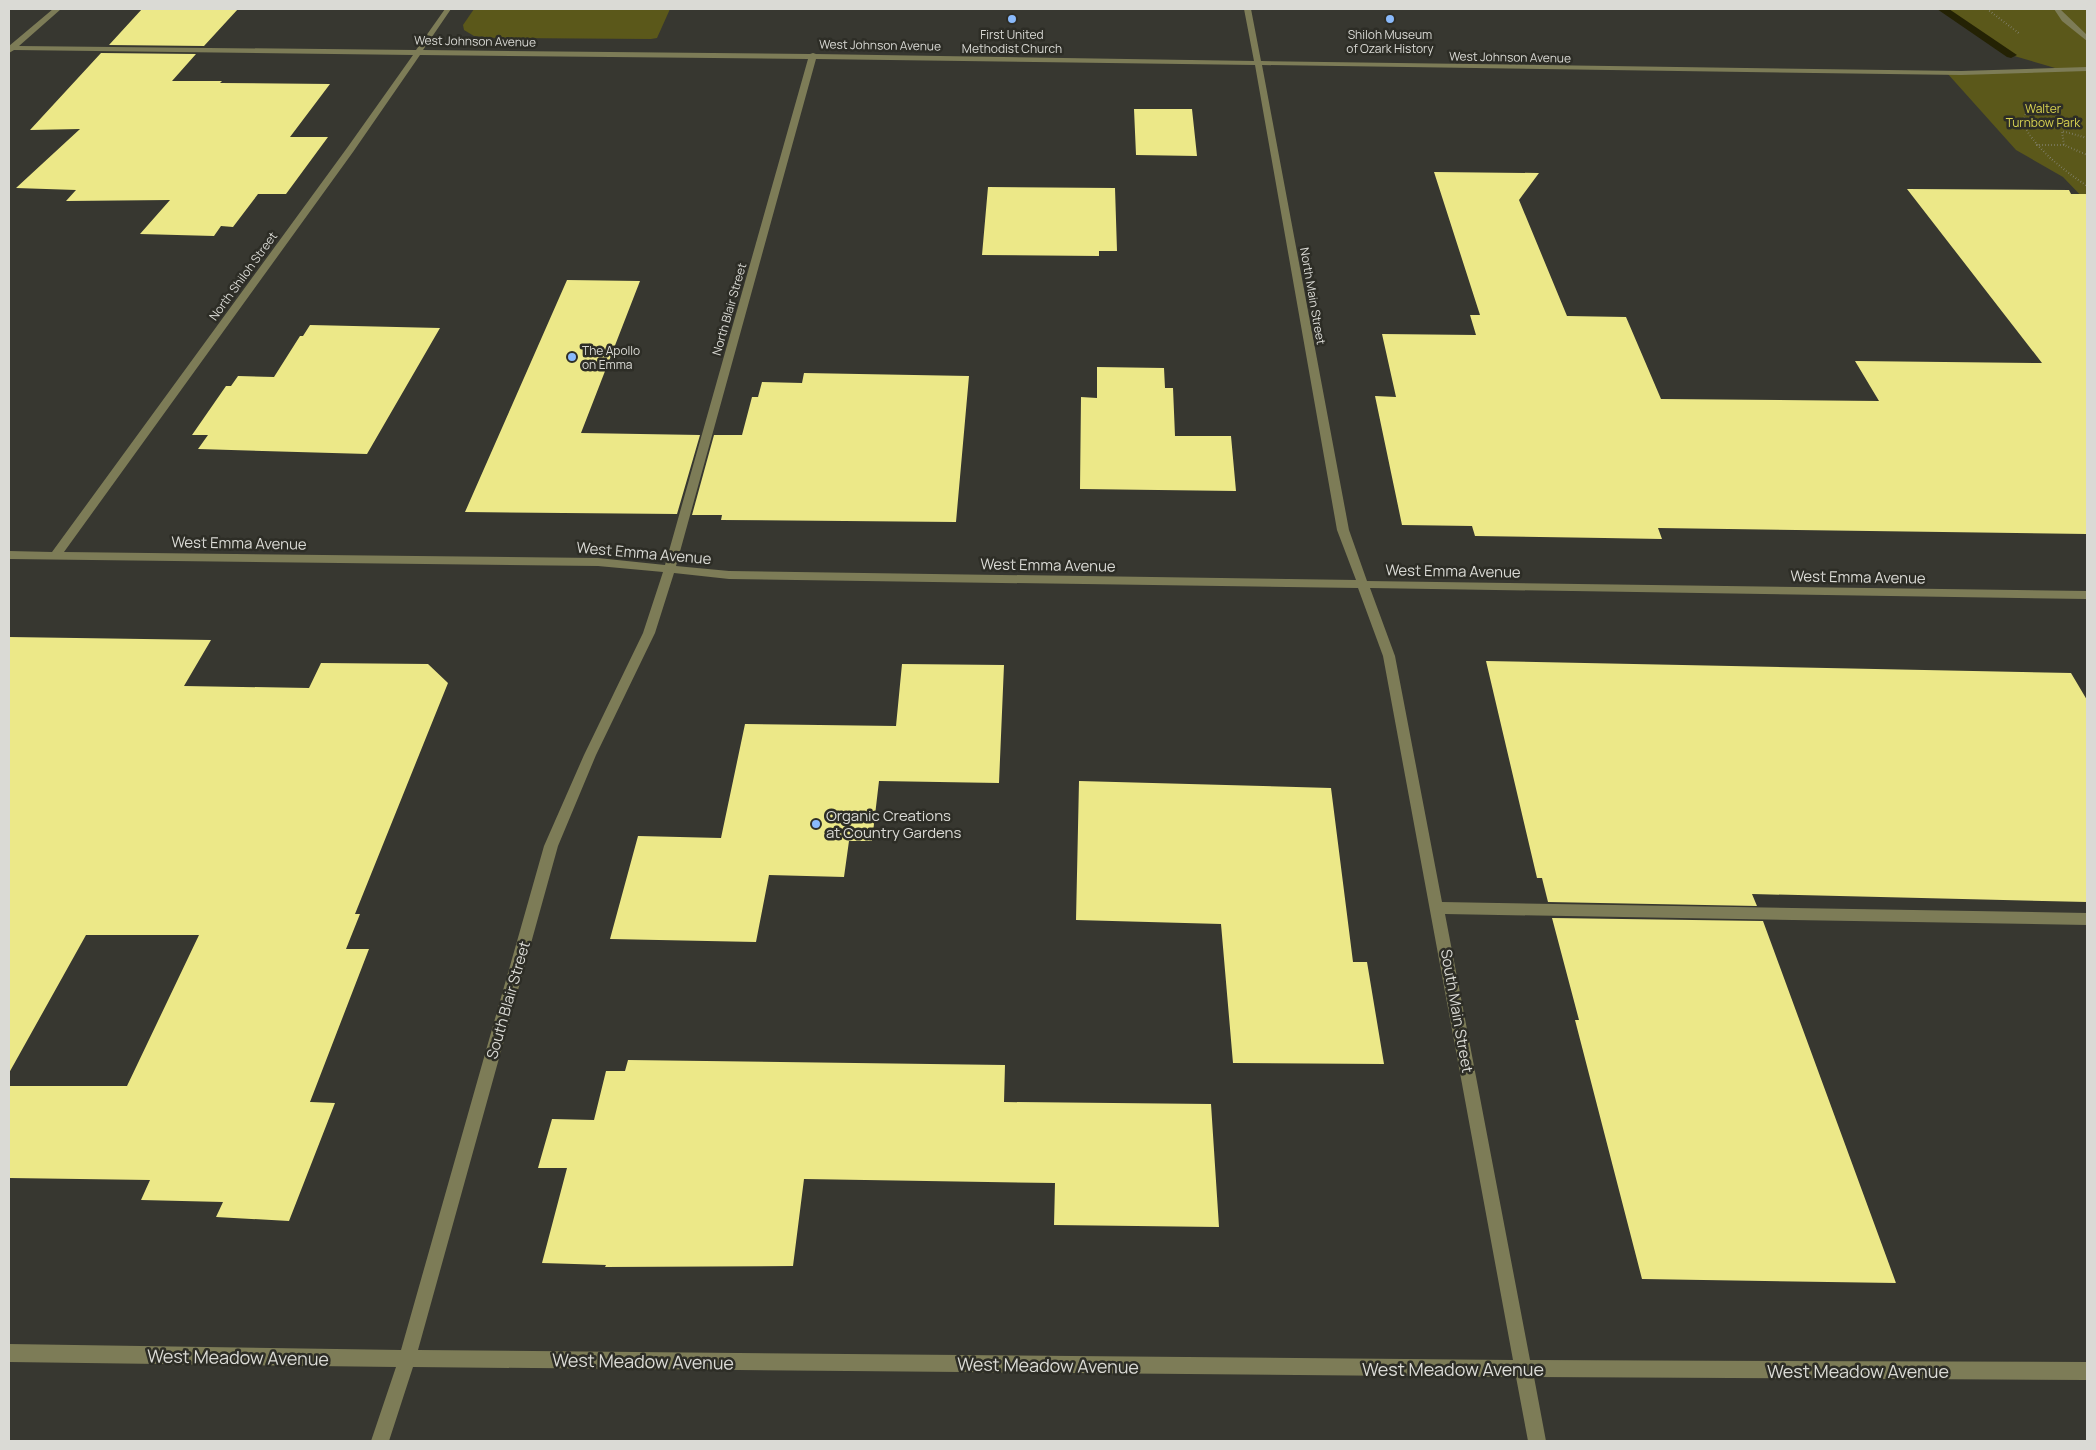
<svg xmlns="http://www.w3.org/2000/svg" width="2096" height="1450" font-family="Manrope,sans-serif">
  <style>
    .green { fill: #5b581a }
    .lines { fill: none; stroke-linecap: round; stroke-linejoin: round }
    .stream { fill: #242204; fill-rule: evenodd }
    .building { fill: #ece888 }
    .path { stroke: #90908b; stroke-width: 2; stroke-dasharray: 0.5 2.5; stroke-linecap: butt }
    .minor { fill: #7d7c57; fill-rule: evenodd }
    .poi-dot { fill: #8abafc; stroke: #2d2d26; stroke-width: 2 }
    .labels { text-anchor: middle; dominant-baseline: central; stroke-width: 5; stroke-linejoin: round; paint-order: stroke }
    .far-poi-label { font-size: 12px; fill: #dadad5; stroke: #2d2d26 }
    .far-street-label { font-size: 12px; fill: #dadad5; stroke: #2d2d26 }
    .far-park-label { font-size: 12px; fill: #d9d351; stroke: #2d2d26 }
    .street-label { font-size: 15px; fill: #dadad5; stroke: #2d2d26 }
    .poi-label { font-size: 15px; fill: #dadad5; stroke: #2d2d26; text-anchor: start }
    .near-street-label { font-size: 18px; fill: #dadad5; stroke: #2d2d26 }
  </style>
  <rect width="100%" height="100%" fill="#373730"/>
  <!-- green -->
  <path class="green" d="M474 9H670L657 38 651 39 496 38 474 36 464 30 463 25Z
    M1944 9H2087V202L2063 177 2016 150 1947 73 2062 70 2011 55Z"/>
  <g class="lines">
    <!-- stream -->
    <path class="stream" d="M1937 9H1949L2017 55 2011 58 2007 57Z"/>
  </g>
  <!-- building -->
  <path class="building" d="M142 9H238L204 46 109 45Z
    M101 53 196 54 172 81H222L220 83 330 84 290 137H328L286 194H258L233 227 221 226 214 236 140 234 170 200 66 201 76 190 16 188 80 129 30 130Z
    M1134 109H1192L1197 156 1136 155Z
    M1434 172 1539 173 1519 200 1567 316 1626 317 1661 399 1879 401 1855 361 2042 363 1907 189 2069 190 2071 194H2087V534L1658 528 1662 539 1604 538 1475 536 1472 526 1402 525 1375 396 1396 397 1382 334 1476 335 1470 315H1480Z
    M988 187 1115 188 1117 251H1099V256L982 255Z
    M567 280 640 281 581 433 700 435 677 514 465 512Z
    M310 325 440 328 367 454 198 449 208 435H192L226 386H231L238 376 274 377 300 336H303Z
    M1097 367 1164 368 1165 388H1173L1175 436H1231L1236 491 1080 489 1081 397 1097 398Z
    M804 373 969 376 956 522 721 520 722 515H692L714 435H742L752 397H758L762 382 802 383Z
    M9 637 211 640 184 686 309 688 321 663 428 664 448 683 355 914H360L346 949H369L310 1102 335 1103 289 1221 216 1217 223 1202 141 1200 150 1180 9 1178V1086H127L199 935H86L9 1073Z
    M1486 661 2071 673 2087 700V902L1752 894 1757 906 1548 902 1542 878H1537Z
    M902 664 1004 665 999 783 879 781 872 841H849L844 877 769 875 756 942 610 939 638 836 721 838 745 724 896 726Z
    M1079 781 1331 788 1353 962H1367L1384 1064 1233 1063 1221 924 1076 920Z
    M1552 918 1763 921 1896 1283 1642 1279 1575 1020H1579Z
    M628 1060 1005 1065 1004 1102 1211 1104 1219 1227 1054 1225 1055 1183 804 1179 793 1266 605 1267 606 1265 542 1263 567 1168H538L552 1119 594 1120 606 1071H625Z"/>
  <g class="lines">
    <!-- path -->
    <path class="path" d="M1987 9 2020 34
      M2029 106 2022 123C2038 151 2061 168 2087 186
      M2087 138 2062 131 2064 145 2087 155
      M2036 145H2064"/>
    <!-- minor -->
    <path class="minor" d="M53 9H61L19 46 416 50 445 9H451L423 50 810 54 813 53 816 54 1254 61 1244 9H1251L1261 61 1961 71 2087 67V71L1961 75 1262 65 1349 530 1367 581 2087 591V599L1370 588 1395 656 1442 902 2087 913V925L1445 914 1530 1360 2087 1362V1380L1534 1377 1546 1441H1528L1516 1377 413 1367 389 1441H371L396 1367 9 1362V1344L401 1350 544 846 584 755 643 633 663 572 598 566 9 559V551L52 552 347 148 413 55 14 50 9 53V46ZM420 55 808 59 665 565 598 558 64 552 353 152ZM816 59 1255 65 1337 530 1356 580 729 571 676 566ZM674 573 729 579 1358 588 1383 656 1513 1360 418 1350 558 846 596 755 655 633Z
      M2054 9H2060L2087 35V41L2062 21Z"/>
  </g>
  <!-- markers -->
  <g class="poi-dot">
    <circle cx="1012" cy="19" r="5"/>
    <circle cx="1390" cy="19" r="5"/>
    <circle cx="572" cy="357" r="5"/>
    <circle cx="816" cy="824" r="5"/>
  </g>
  <g class="labels">
    <!-- far-poi labels -->
    <g class="far-poi-label">
      <text x="1012" y="34">First United<tspan x="1012" dy="14">Methodist Church</tspan></text>
      <text x="1390" y="34">Shiloh Museum<tspan x="1390" dy="14">of Ozark History</tspan></text>
      <text x="582" y="350" text-anchor="start">The Apollo<tspan x="582" dy="14">on Emma</tspan></text>
    </g>
    <!-- far-street labels -->
    <g class="far-street-label">
      <text transform="translate(475 41) rotate(1)">West Johnson Avenue</text>
      <text transform="translate(880 45) rotate(1)">West Johnson Avenue</text>
      <text transform="translate(1510 57) rotate(1)">West Johnson Avenue</text>
      <text transform="translate(243 276) rotate(-54)">North Shiloh Street</text>
      <text transform="translate(1313 296) rotate(80)">North Main Street</text>
      <text transform="translate(729 309) rotate(-74)">North Blair Street</text>
    </g>
    <!-- far-park labels -->
    <g class="far-park-label">
      <text x="2043" y="108">Walter<tspan x="2043" dy="14">Turnbow Park</tspan></text>
    </g>
    <!-- street labels -->
    <g class="street-label">
      <text transform="translate(239 543) rotate(1)">West Emma Avenue</text>
      <text transform="translate(644 553) rotate(5)">West Emma Avenue</text>
      <text transform="translate(1048 565) rotate(1)">West Emma Avenue</text>
      <text transform="translate(1453 571) rotate(1)">West Emma Avenue</text>
      <text transform="translate(1858 577) rotate(1)">West Emma Avenue</text>
      <text transform="translate(508 1000) rotate(-74)">South Blair Street</text>
      <text transform="translate(1457 1011) rotate(80)">South Main Street</text>
    </g>
    <!-- poi labels -->
    <g class="poi-label">
      <text x="826" y="815">Organic Creations<tspan x="826" dy="17">at Country Gardens</tspan></text>
    </g>
    <!-- near-street labels -->
    <g class="near-street-label">
      <text transform="translate(238 1357) rotate(1)">West Meadow Avenue</text>
      <text transform="translate(643 1361) rotate(1)">West Meadow Avenue</text>
      <text transform="translate(1048 1365) rotate(1)">West Meadow Avenue</text>
      <text x="1453" y="1369">West Meadow Avenue</text>
      <text x="1858" y="1371">West Meadow Avenue</text>
    </g>
  </g>
  <!-- border -->
  <rect width="2096" height="1450" fill="none" stroke="#dadad5" stroke-width="20"/>
</svg>
